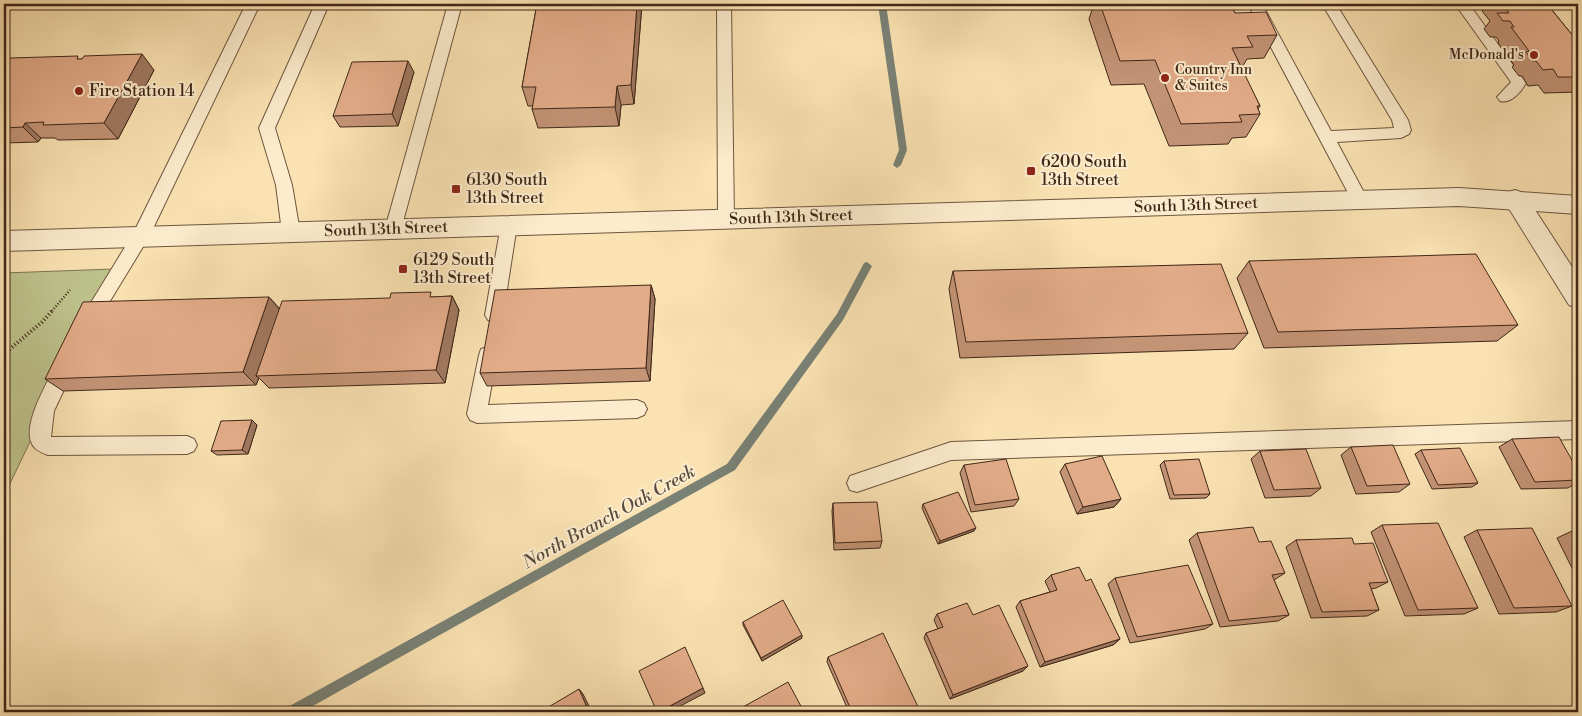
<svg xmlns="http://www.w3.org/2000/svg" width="1582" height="716" font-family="'Libre Bodoni',serif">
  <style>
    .green { fill: #bec38c; stroke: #7f7552 }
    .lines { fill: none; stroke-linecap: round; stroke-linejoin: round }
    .stream { fill: #798175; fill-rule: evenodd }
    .service-casing { stroke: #6e563e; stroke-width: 2 }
    .minor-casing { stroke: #6e563e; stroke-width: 2 }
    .tertiary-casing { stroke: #6e563e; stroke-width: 2 }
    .path-far1 { stroke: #402718; stroke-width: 2.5; stroke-dasharray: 1 2; stroke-linecap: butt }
    .path { stroke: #402718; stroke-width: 4; stroke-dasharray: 1 2.5; stroke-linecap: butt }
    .service { fill: #fceccd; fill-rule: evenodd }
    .minor { fill: #fceccd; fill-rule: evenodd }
    .tertiary { fill: #fceccd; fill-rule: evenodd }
    .wall { fill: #c39476; stroke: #402718 }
    .shaded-wall { fill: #9f7860; stroke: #402718 }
    .building { fill: #e3ac89; stroke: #402718 }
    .poi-dot { fill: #8f2418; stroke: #fceccd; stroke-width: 2 }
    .labels { text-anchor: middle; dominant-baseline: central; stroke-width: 4; stroke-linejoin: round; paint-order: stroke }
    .far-poi-label { font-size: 14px; fill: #402718; stroke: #fceccd; text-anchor: end }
    .poi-label { font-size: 16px; fill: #402718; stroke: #fceccd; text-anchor: start }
    .street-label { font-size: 16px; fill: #402718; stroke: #fceccd }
    .water-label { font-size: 18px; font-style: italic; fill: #584c3f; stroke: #fceccd }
  </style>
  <rect width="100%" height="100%" fill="#fae2b2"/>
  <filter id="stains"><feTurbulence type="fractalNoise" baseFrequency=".004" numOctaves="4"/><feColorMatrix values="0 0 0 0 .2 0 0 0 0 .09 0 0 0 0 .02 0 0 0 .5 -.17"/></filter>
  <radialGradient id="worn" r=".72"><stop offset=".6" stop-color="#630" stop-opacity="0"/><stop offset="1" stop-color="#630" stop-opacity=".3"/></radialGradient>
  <!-- green -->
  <path class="green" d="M113 269 4 496V273Z"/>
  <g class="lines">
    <!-- stream -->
    <path class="stream" d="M878 4H886L907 150 901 165 897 168 893 165 899 150Z
      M867 262 872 266 843 320 735 470 302 712H284L286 708 727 464 837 314 864 263Z"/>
    <!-- service casing -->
    <g class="service-casing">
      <path id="service" d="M246 4H260L149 237 93 329 87 332 81 329 78 324 81 319 133 234Z
        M315 4H329L275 128 292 185 300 232 297 237 291 239 285 237 282 232 276 185 259 128Z
        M448 4H462L401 229 399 234 393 236 387 234 385 229Z
        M717 4H731L734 219 732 224 726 225 720 224 718 219Z
        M1248 4H1262L1331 131 1394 128 1392 120 1322 4H1336L1408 120 1411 130 1409 134 1401 138 1337 142 1368 200 1366 204 1360 206 1354 204Z
        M1455 4H1469L1526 83C1521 92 1511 104 1500 101L1497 97 1511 82Z
        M509 219 515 220 517 225 503 315 500 320 494 322 488 320 485 315 501 225 503 220Z
        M488 347 495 349 497 355 488 405 637 400 644 403 647 409 644 415 637 418 477 423 470 420 467 414 479 355 481 349Z
        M67 356 74 358 76 364 54 411 51 437 187 436 194 439 197 445 194 451 187 454 48 455C43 453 37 451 34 447 18 428 51 376 60 358Z
        M1578 421V439L951 460 857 492 850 490 847 483 850 476 951 442Z"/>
    </g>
    <!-- minor casing -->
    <g class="minor-casing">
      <path id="minor" d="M1515 190 1524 193 1578 276V308L1569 305 1503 199 1506 193Z"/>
    </g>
    <!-- tertiary casing -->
    <g class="tertiary-casing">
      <path id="tertiary" d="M1459 188 1578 196V214L1459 206 4 251V231Z"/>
    </g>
    <!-- path-far1 -->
    <path class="path-far1" d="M52 311 70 290"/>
    <!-- path -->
    <path class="path" d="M4 354 42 322 53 310"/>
    <!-- service -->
    <use href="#service" class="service"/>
    <!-- minor -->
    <use href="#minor" class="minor"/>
    <!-- tertiary -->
    <use href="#tertiary" class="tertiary"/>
  </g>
  <!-- wall -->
  <path class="wall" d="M537 4H642L634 104 621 105 619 126 538 128 532 109 533 106H528L522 87Z
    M1094 4H1230L1235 13 1277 35 1264 58 1247 59 1241 69 1260 106 1258 109 1260 114 1246 137 1232 138 1228 144 1169 146 1144 84 1111 85 1089 19Z
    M1488 4H1547L1578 42V92L1544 93 1538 85 1528 86 1522 76H1519L1512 67 1514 65 1498 43 1499 41 1496 37H1490L1484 29 1490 21 1482 11Z
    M81 59 154 70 118 139 58 140 55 138H41L38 142 4 143V68Z
    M414 72 398 126 340 127 333 116Z
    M1249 261 1518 325 1497 341 1264 348 1237 278Z
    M953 271 1248 333 1234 349 960 358 949 289Z
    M651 285 655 299 650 381 487 386 480 373Z
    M452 296 459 310 445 383 269 388 259 378 256 385 63 391 45 379 269 297 279 308 433 297Z
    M257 425 248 454 217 455 211 451Z
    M1512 439 1578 471V482L1568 488 1521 489 1499 447Z
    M1351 447 1410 484 1399 492 1356 494 1341 455Z
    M1421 450 1478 483 1472 487 1432 489 1415 454Z
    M1260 451 1321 488 1311 496 1265 498 1251 459Z
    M1164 461 1210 494 1206 498 1170 499 1160 465Z
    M1065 464 1121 499 1114 507 1077 514 1060 472Z
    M964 465 1019 499 1014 506 971 512 960 473Z
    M833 503 882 541 880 548 834 550 832 511Z
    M923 504 974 531 938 544 922 508Z
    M1382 525 1478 608 1464 614 1405 616 1371 532Z
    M1477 530 1572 606 1556 612 1499 614 1464 537Z
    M1572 531H1578V580L1557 538Z
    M1197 533 1259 542 1285 573 1274 580 1289 615 1278 621 1220 627 1189 540Z
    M1296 540 1354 544 1388 582 1376 588 1371 589 1379 610 1367 616 1311 618 1286 547Z
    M1051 575 1086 581 1120 639 1113 645 1040 667 1016 607 1020 601 1050 592 1045 581Z
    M1115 578 1213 624 1205 629 1130 643 1108 584Z
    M937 614 973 615 1028 666 1023 671 950 699 924 638 926 633 938 629 934 620Z
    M743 622 802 638 762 661 743 625Z
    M828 657 920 711V712H849L827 662Z"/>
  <!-- shaded-wall -->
  <path class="shaded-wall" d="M637 4H642L634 104 631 85Z
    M142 54 154 70 118 139 104 123Z
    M408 61 414 72 398 126 392 114Z
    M617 86 621 105 619 126 615 107Z
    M25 123 41 138 38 142 23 127Z
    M651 285 655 299 650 381 646 368Z
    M452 296 459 310 445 383 436 370Z
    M269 297 281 311 256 376 259 378 256 385 243 372Z
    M252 420 257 425 248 454 242 450Z
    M1121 499 1114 507 1077 514 1083 507Z
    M976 528 974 531 938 544 940 541Z
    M802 635V638L762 661 761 658Z
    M1120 639 1113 645 1040 667 1045 662Z
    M1028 666 1023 671 950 699 953 695Z
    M703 688 705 693 669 712H659Z
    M579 689 583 694 592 712H589Z"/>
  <!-- building -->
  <path class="building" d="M537 4H637L631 85 617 86 615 107 532 109 536 87H522Z
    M1100 4H1230L1235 13 1266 12 1277 35 1247 36 1253 47 1232 48 1260 106H1257L1260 114 1239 115 1242 122 1181 124 1155 60 1120 61Z
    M1502 4H1547L1578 42V77H1558L1553 69 1543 70 1536 61H1533L1526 52 1529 51 1511 27H1514L1510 21H1503L1497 13H1509Z
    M142 54 104 123 43 125 44 122 25 123 23 127 4 128V68L10 58 78 56 77 59H82L84 56Z
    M408 61 392 114 333 116 352 62Z
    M1476 254 1518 325 1278 332 1249 261Z
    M1221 264 1248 333 966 342 953 271Z
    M651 285 646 368 480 373 495 290Z
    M431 292 430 297 452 296 436 370 256 376 282 301 390 298 391 293Z
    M269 297 243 372 45 379 83 302Z
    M252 420 242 450 211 451 221 421Z
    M1559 437 1578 471V480L1535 482 1512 439Z
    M1393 445 1410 484 1367 486 1351 447Z
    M1460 448 1478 483 1438 485 1421 450Z
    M1306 449 1321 488 1274 490 1260 451Z
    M1102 456 1121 499 1083 507 1065 464Z
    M1006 459 1019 499 975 505 964 465Z
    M1199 459 1210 494 1174 495 1164 461Z
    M958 492 976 528 940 541 923 504Z
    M877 502 882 541 835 543 833 503Z
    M1438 523 1478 608 1418 610 1382 525Z
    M1253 527 1259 542 1271 541 1285 573 1272 575 1289 615 1229 621 1197 533Z
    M1532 528 1572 606 1514 608 1477 530Z
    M1572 531H1578V543Z
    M1352 538 1354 544 1373 543 1388 582 1369 583 1379 610 1322 612 1296 540Z
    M1188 565 1213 624 1137 637 1115 578Z
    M1079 567 1086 581 1091 579 1120 639 1045 662 1020 601 1057 590 1051 575Z
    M783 600 802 635 761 658 743 622Z
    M967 603 973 615 999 605 1028 666 953 695 926 633 943 627 937 614Z
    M883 633 920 711 918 712H852L828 657Z
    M685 647 703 688 659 712H657L639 671Z
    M788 682 804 712H734Z
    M579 689 589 712H540Z"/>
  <!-- markers -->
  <g class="poi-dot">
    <circle cx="1534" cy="55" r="5"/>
    <circle cx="1165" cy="78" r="5"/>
    <circle cx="79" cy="91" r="5"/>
    <rect x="1026" y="166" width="10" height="10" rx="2.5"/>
    <rect x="451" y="184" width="10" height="10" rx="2.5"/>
    <rect x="398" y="264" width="10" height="10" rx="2.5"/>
  </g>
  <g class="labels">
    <!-- far-poi labels -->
    <g class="far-poi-label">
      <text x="1524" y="55">McDonald's</text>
      <text x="1175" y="70" text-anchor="start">Country Inn<tspan x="1175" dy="16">&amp; Suites</tspan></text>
    </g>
    <!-- poi labels -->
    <g class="poi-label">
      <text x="89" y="91">Fire Station 14</text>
      <text x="1041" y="162">6200 South<tspan x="1041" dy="18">13th Street</tspan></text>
      <text x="466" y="180">6130 South<tspan x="466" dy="18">13th Street</tspan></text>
      <text x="413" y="260">6129 South<tspan x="413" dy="18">13th Street</tspan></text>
    </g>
    <!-- street labels -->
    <g class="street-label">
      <text transform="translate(1196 205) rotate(-2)">South 13th Street</text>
      <text transform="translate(791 217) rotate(-2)">South 13th Street</text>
      <text transform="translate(386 229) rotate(-2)">South 13th Street</text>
    </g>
    <!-- water labels -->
    <g class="water-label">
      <text transform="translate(609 517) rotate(-29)">North Branch Oak Creek</text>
    </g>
  </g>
  <!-- margin -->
  <rect width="1582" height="716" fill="none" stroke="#fae2b2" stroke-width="20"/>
  <rect x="5" y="5" width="1572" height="706" fill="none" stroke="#402718" stroke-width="2.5"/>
  <rect x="10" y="10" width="1562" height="696" fill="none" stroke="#402718"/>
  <rect width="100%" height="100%" filter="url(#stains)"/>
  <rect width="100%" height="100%" fill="url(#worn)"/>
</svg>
